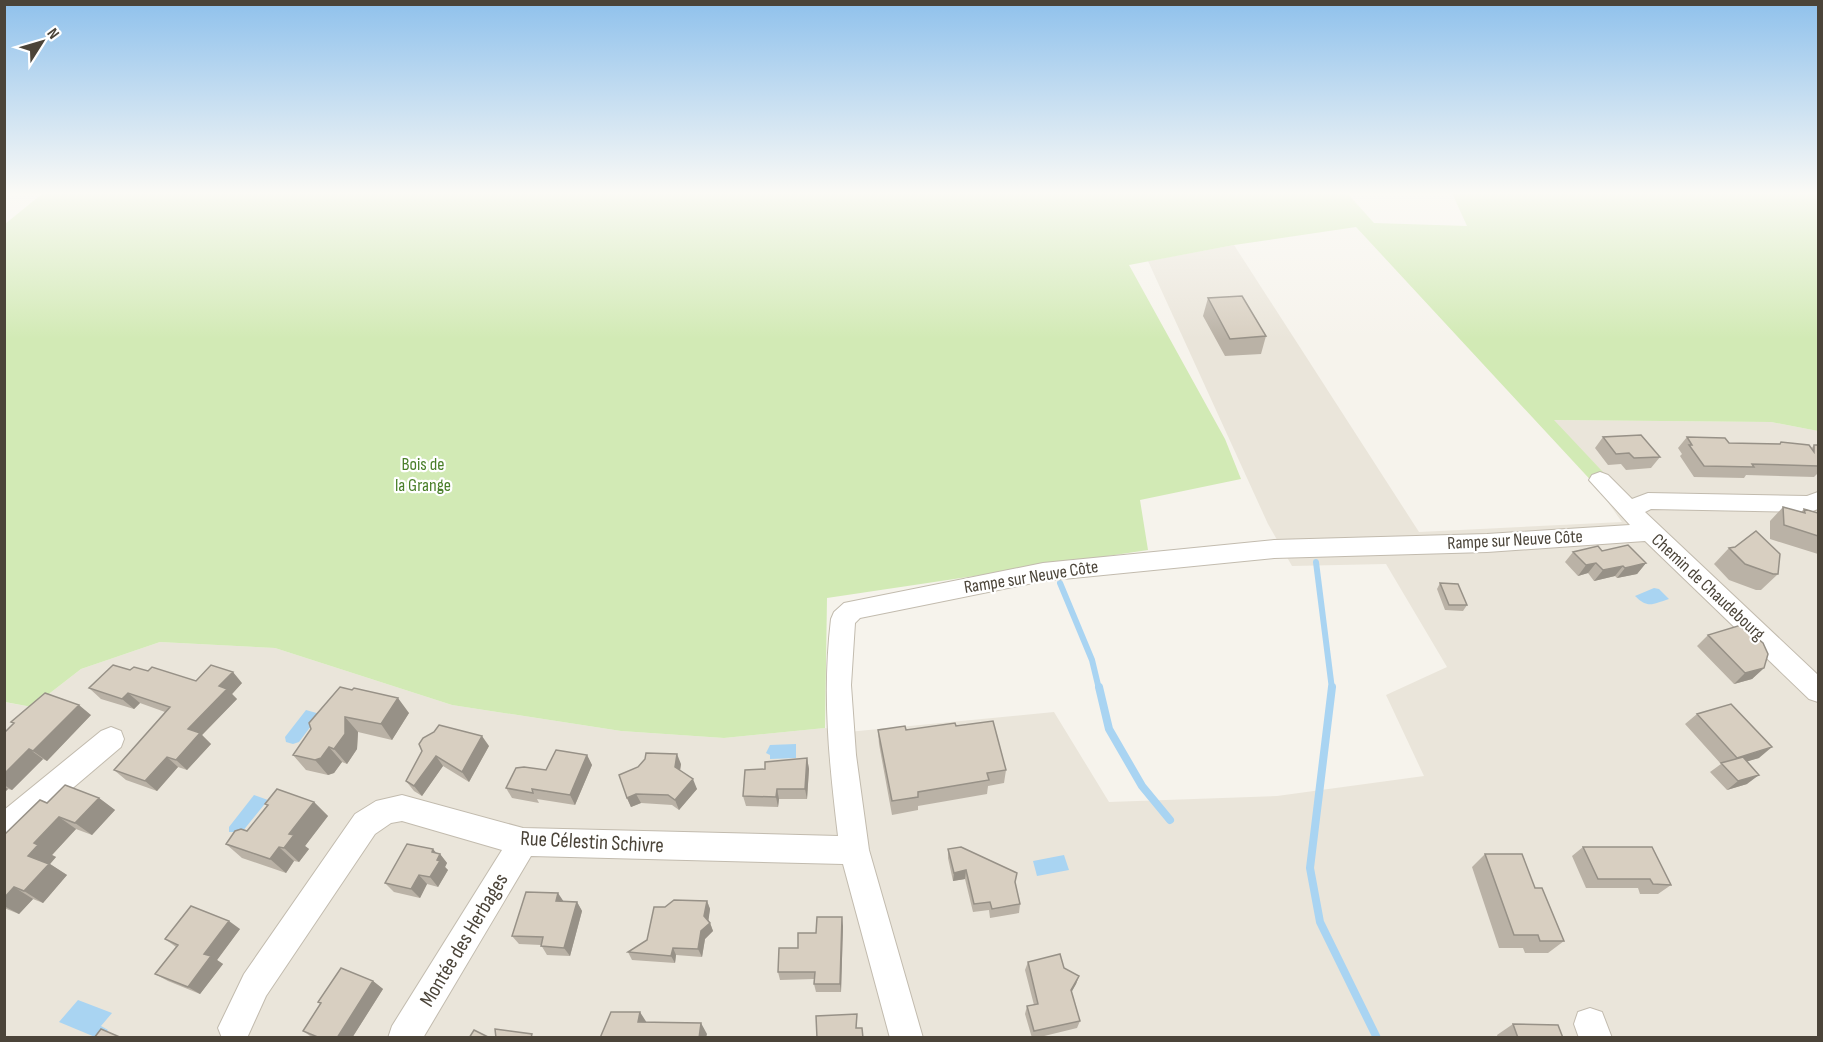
<svg xmlns="http://www.w3.org/2000/svg" width="1823" height="1042" font-family="'Sofia Sans Condensed',sans-serif">
  <style>
    .residential { fill: #eae5da }
    .green { fill: #d2eab5 }
    .water { fill: #a9d4f2 }
    .lines { fill: none; stroke-linecap: round; stroke-linejoin: round }
    .stream-far1 { stroke: #a9d4f2; stroke-width: 6 }
    .stream { stroke: #a9d4f2; stroke-width: 8 }
    .street-casing { stroke: #c2bbae; stroke-width: 2 }
    .street { fill: #fff; fill-rule: evenodd }
    .wall { fill: #bab2a6 }
    .shaded-wall { fill: #979187 }
    .building { fill: #d8cfc1; stroke: #979187; stroke-width: 1.5 }
    .labels { text-anchor: middle; dominant-baseline: central; stroke-width: 4.5; stroke-linejoin: round; paint-order: stroke }
    .park-label { font-size: 18px; fill: #4a7f2a; stroke: #fff }
    .street-label { font-size: 18px; fill: #4b4439; stroke: #fff }
    .near-street-label { font-size: 21px; fill: #4b4439; stroke: #fff }
  </style>
  <rect width="100%" height="100%" fill="#f6f3ec"/>
  <!-- residential -->
  <path class="residential" d="M1234 245 1419 532 1622 522 1597 487 1618 488 1553 420 1771 422 1818 431V1037H5L4 702 32 707 81 669 160 642 275 648 452 705 621 731 724 738 825 728 848 732 1054 712 1109 802 1277 796 1424 776 1386 695 1447 667 1386 564 1292 566 1268 524 1148 261Z"/>
  <!-- green -->
  <path class="green" d="M43 193H1347L1374 223 1467 226 1452 193H1818V431L1771 422 1554 420 1619 489 1597 487 1356 227 1234 245 1129 265 1225 439 1241 479 1140 500 1148 550 827 598 825 728 724 738 621 731 452 705 275 648 160 642 81 669 32 707 5 702V224Z"/>
  <!-- water -->
  <path class="water" d="M1654 588 1659 589 1669 599C1653 604 1648 609 1635 596Z
    M306 710 320 714 299 742 293 744 286 742 285 737Z
    M796 744V758L770 759V755L766 753 770 745Z
    M254 795 268 800 242 832H229V827Z
    M1064 855 1069 870 1037 876 1033 861Z
    M78 1000 112 1013 101 1026 108 1030 102 1037H95L59 1022Z"/>
  <g class="lines">
    <!-- stream-far1 -->
    <path class="stream-far1" d="M1316 562 1332 689
      M1060 583 1092 660 1099 689"/>
    <!-- stream -->
    <path class="stream" d="M1099 687 1109 729 1142 786 1170 820
      M1332 687 1310 868 1320 922 1377 1038"/>
    <!-- street casing -->
    <g class="street-casing">
      <path id="street" d="M1600 472 1608 475 1632 499 1648 493 1807 496 1818 492V509L1810 512 1651 509 1645 512 1818 675V702L1809 699 1645 541 1487 552 1274 558 1043 581 860 618 855 623 851 685 856 755 869 850 923 1038H890L843 864 531 856 423 1038H388L392 1026 502 850 402 821 391 823 375 834 266 996 247 1038H222L218 1028 244 974 355 814 376 801 402 795 523 828 838 836C829 761 822 694 831 619L834 612 844 603 1043 563 1274 540 1487 534 1630 525 1589 480 1592 475Z
        M111 727 121 731 124 739 121 747 14 838 4 841V810L101 731Z
        M1590 1008 1602 1012 1612 1038H1579L1574 1024 1578 1012Z"/>
    </g>
    <!-- street -->
    <use href="#street" class="street"/>
  </g>
  <!-- wall -->
  <path class="wall" d="M1208 298 1266 336 1261 354 1225 356 1203 316Z
    M1603 437 1660 457 1651 468 1626 470 1621 464 1608 465 1595 448Z
    M1687 437 1729 443 1811 449 1814 445H1818V473L1814 477 1746 475 1744 478 1694 477 1680 456 1682 454 1678 448Z
    M1783 507 1801 512 1804 509 1818 513V554L1770 539V521Z
    M1729 548 1778 574 1761 590H1756L1729 580 1714 564Z
    M1602 551 1646 563 1637 574 1617 578 1615 576 1594 581 1588 573 1578 576 1565 562 1573 552Z
    M1440 583 1467 605 1463 611 1445 610 1437 589Z
    M1708 635 1764 668 1752 679 1734 684 1697 646Z
    M130 670 148 671 196 681 242 683 232 694 237 699 202 735 211 744 187 770 178 767 157 791 126 780 114 770 165 712 140 703 134 709 101 699 89 688Z
    M340 687 409 713 392 740 358 732 357 749 347 764 342 762 334 773 328 775 306 770 293 755Z
    M1697 714 1759 758 1747 761V784L1727 790 1710 772 1721 764 1685 724Z
    M91 715 47 761 43 759 12 790 8 789 4 793V733L14 724 11 722Z
    M956 726 1006 770 1004 783 988 786 987 794 918 806V810L892 815 879 744 878 730H906Z
    M489 746 469 782 443 766 422 796 414 791 406 781 422 751Z
    M587 755 592 765 575 805 537 799 539 803 512 798 506 788 546 770Z
    M807 758 809 769 807 799H779L778 807 746 806 743 796 765 769Z
    M681 764 680 770 697 789 679 810 672 805 641 803 631 807 627 798Z
    M99 798 115 810 92 835 76 829 52 855 56 857 50 864 67 875 43 903 33 899 19 914 4 908V835L47 803Z
    M314 802 328 816 305 846 309 849 299 862 294 861 286 873 242 858 226 844 247 831 267 806 265 804Z
    M1583 847 1671 885 1658 894H1640L1638 888H1586L1572 856Z
    M948 849 1015 883 1020 904 1019 913 990 918 989 910 973 912 965 879 953 881 948 858Z
    M436 853 440 854 447 863 445 867 448 870 438 887 427 884 420 898 394 892 385 883Z
    M1485 854 1535 888 1564 941 1548 953H1525L1523 948H1499L1472 867Z
    M563 901 577 902 582 911 570 956 547 955 541 945 519 944 512 936Z
    M707 901 710 909 708 920 710 923 713 931 705 939 702 957 676 955 675 963 632 960 628 952 647 940 665 907Z
    M843 926 841 992H816L814 984V979L780 980 778 972 798 948 816 933Z
    M240 929 217 960 223 964 200 994 168 981 155 974 176 947 165 939Z
    M1028 962 1064 968 1079 976 1076 984 1071 993 1080 1021 1077 1028 1036 1038H1032L1025 1014 1027 1006 1034 1005 1025 970Z
    M373 981 383 989 352 1038H313L303 1031 321 1004 318 1002Z
    M1513 1024 1563 1038H1498L1497 1035Z"/>
  <!-- shaded-wall -->
  <path class="shaded-wall" d="M1596 563 1588 573 1578 576 1586 565Z
    M1646 563 1637 574 1617 578 1625 568Z
    M1623 566 1615 576 1594 581 1603 570Z
    M1764 668 1752 679 1734 684 1745 673Z
    M233 672 242 683 232 694 237 699 202 735 211 744 187 770 176 760 188 729 219 686Z
    M128 693 140 703 134 709 122 699Z
    M398 698 409 713 392 740 381 724Z
    M79 705 91 715 47 761 33 751Z
    M345 717 358 732 357 749 347 764 334 749Z
    M482 736 489 746 469 782 462 772Z
    M329 747 342 762 334 773 328 775 315 760Z
    M1772 747 1759 758 1725 768 1737 758Z
    M29 749 43 759 12 790 4 785V774Z
    M677 754 681 764 679 777 675 767Z
    M587 755 592 765 575 805 570 795Z
    M436 756 443 766 422 796 414 786Z
    M167 757 178 767 157 791 145 781Z
    M807 758 809 769 807 799 805 789Z
    M1759 775 1747 784 1727 790 1738 781Z
    M693 779 697 789 679 810 675 800Z
    M4 786 8 789 4 793Z
    M777 789 779 799 778 807 776 797Z
    M636 794 641 803 631 807 627 798Z
    M99 798 115 810 92 835 75 823Z
    M314 802 328 816 305 846 309 849 299 862 284 848 289 834Z
    M59 817 76 829 52 855 56 857 50 864 67 875 43 903 24 891 28 856 34 843Z
    M279 847 294 861 286 873 270 859Z
    M433 849 439 856 440 854 447 863 445 867 448 870 438 887 430 877 432 852Z
    M966 870 965 879 953 881 954 873Z
    M419 875 427 884 420 898 411 889Z
    M14 887 33 899 19 914 4 906V898Z
    M558 893 564 902 556 901Z
    M707 901 710 909 708 924 704 916Z
    M577 902 582 911 570 956 564 948Z
    M842 917 843 926 841 992 840 984Z
    M229 921 240 929 217 960 223 964 200 994 188 987 204 954Z
    M710 923 713 931 705 939 702 957 698 949 701 931Z
    M673 948 676 955 675 963 671 956Z
    M1079 976 1076 984 1068 998 1071 990Z
    M373 981 383 989 352 1038H337Z
    M640 1012 647 1023 638 1022Z
    M701 1023 707 1034 706 1038H699Z"/>
  <!-- building -->
  <path class="building" d="M1242 296 1266 336 1230 339 1208 298Z
    M1641 435 1660 457 1634 458 1629 453 1616 454 1603 437Z
    M1687 437 1725 438 1729 443 1780 444 1781 442 1809 445 1814 452V445H1818V466L1752 464 1754 467 1704 466 1689 445H1692Z
    M1783 507 1805 513 1804 509 1818 513V536L1784 525Z
    M1756 531 1780 554 1778 574H1773L1745 564 1729 548 1735 547Z
    M1628 545 1646 563 1625 568 1623 566 1603 570 1596 563 1586 565 1573 552 1598 546 1602 551Z
    M1440 583 1458 584 1467 605H1449Z
    M1741 625 1763 643 1768 654 1764 668 1745 673 1708 635Z
    M113 665 130 670 134 667 148 671 152 667 196 681 211 665 233 672 219 686 227 689 188 729 200 733 176 760 167 757 145 781 114 770 170 707 128 693 122 699 89 688Z
    M340 687 352 690 354 688 398 698 381 724 345 717V734L334 749 329 747 321 758 315 760 293 755 311 729 309 723Z
    M45 693 79 705 33 751 29 749 4 774V733L14 723 11 722Z
    M1731 704 1772 747 1737 758 1697 714Z
    M993 721 1006 770 987 773 989 780 918 792V797L892 801 878 730 905 726 906 730 955 723 956 726Z
    M439 725 482 736 462 772 436 756 414 786 406 781 422 751 419 744 423 738 434 732Z
    M556 750 587 755 570 795 532 789 533 793 506 788 516 768 524 767 546 770Z
    M646 753 677 754 675 767 693 779 675 800 668 795 636 794 627 798 619 775 638 767 645 759Z
    M1743 757 1759 775 1738 781 1721 763Z
    M807 758 805 789H777L776 797 743 796 745 770 765 769V762Z
    M65 785 99 798 75 823 59 817 34 843 38 845 28 856 49 864 24 891 14 887 4 898V835L40 800 47 803Z
    M277 789 314 802 289 834 294 835 284 848 279 847 270 859 226 844 235 831 241 829 247 831 268 805 265 804Z
    M407 844 433 849 432 852 440 854 437 860 440 861 430 877 419 875 411 889 385 883Z
    M961 847 1017 873 1015 882 1020 904 992 909 990 902 974 904 966 870 954 873 948 849Z
    M1583 847H1652L1671 885 1653 884 1650 879H1598Z
    M1485 854H1522L1535 888H1542L1564 941H1540L1538 935H1514Z
    M526 892 558 893 556 901 577 902 564 948 541 946 543 937 512 936Z
    M674 900 707 901 704 916 710 923 701 931 698 949 673 948 671 956 628 952 647 940 654 907H665Z
    M191 906 229 921 204 954 211 956 188 987 155 974 178 945 165 939Z
    M817 917H842L840 984H814L815 972H778L779 948H798V933H816Z
    M1060 954 1064 968 1079 976 1071 990 1080 1021 1034 1031 1027 1006 1038 1004 1028 962Z
    M341 968 373 981 337 1038H320L303 1031 321 1003 318 1002Z
    M611 1012H640L638 1022 701 1023 699 1038H600Z
    M857 1014 856 1028H862L863 1038H817L816 1016Z
    M1513 1024 1558 1025 1563 1038H1518Z
    M101 1029 122 1038H94Z
    M495 1029 532 1034 531 1038H496Z
    M474 1030 490 1038H469Z"/>
  <!-- sky -->
  <linearGradient id="sky" x2="0" y2="1"><stop stop-color="#8fc1ec"/><stop offset="0.57" stop-color="#fbfaf6"/><stop offset="1" stop-color="#fbfaf6" stop-opacity="0"/></linearGradient>
  <rect width="1823" height="339" fill="url(#sky)"/>
  <g class="labels">
    <!-- park labels -->
    <g class="park-label">
      <text x="423" y="464">Bois de<tspan x="423" dy="21">la Grange</tspan></text>
    </g>
    <!-- street labels -->
    <g class="street-label">
      <text transform="translate(1515 540) rotate(-3)">Rampe sur Neuve Côte</text>
      <text transform="translate(1031 577) rotate(-9)">Rampe sur Neuve Côte</text>
      <text transform="translate(1708 587) rotate(43)">Chemin de Chaudebourg</text>
    </g>
    <!-- near-street labels -->
    <g class="near-street-label">
      <text transform="translate(592 842) rotate(3)">Rue Célestin Schivre</text>
      <text transform="translate(464 940) rotate(-59)">Montée des Herbages</text>
    </g>
  </g>
  <!-- border -->
  <rect width="1823" height="1042" fill="none" stroke="#4b4439" stroke-width="12"/>
  <!-- north arrow -->
  <g transform="translate(42 42) rotate(53)" stroke="#ffffff" stroke-width="4.5" paint-order="stroke">
  <path d="M0-4.5L10 22L0 15L-10 22Z" fill="#4b4439"/>
  <text y="-9" font-size="16" font-weight="bold" text-anchor="middle" fill="#4b4439">N</text>
  </g>
</svg>
